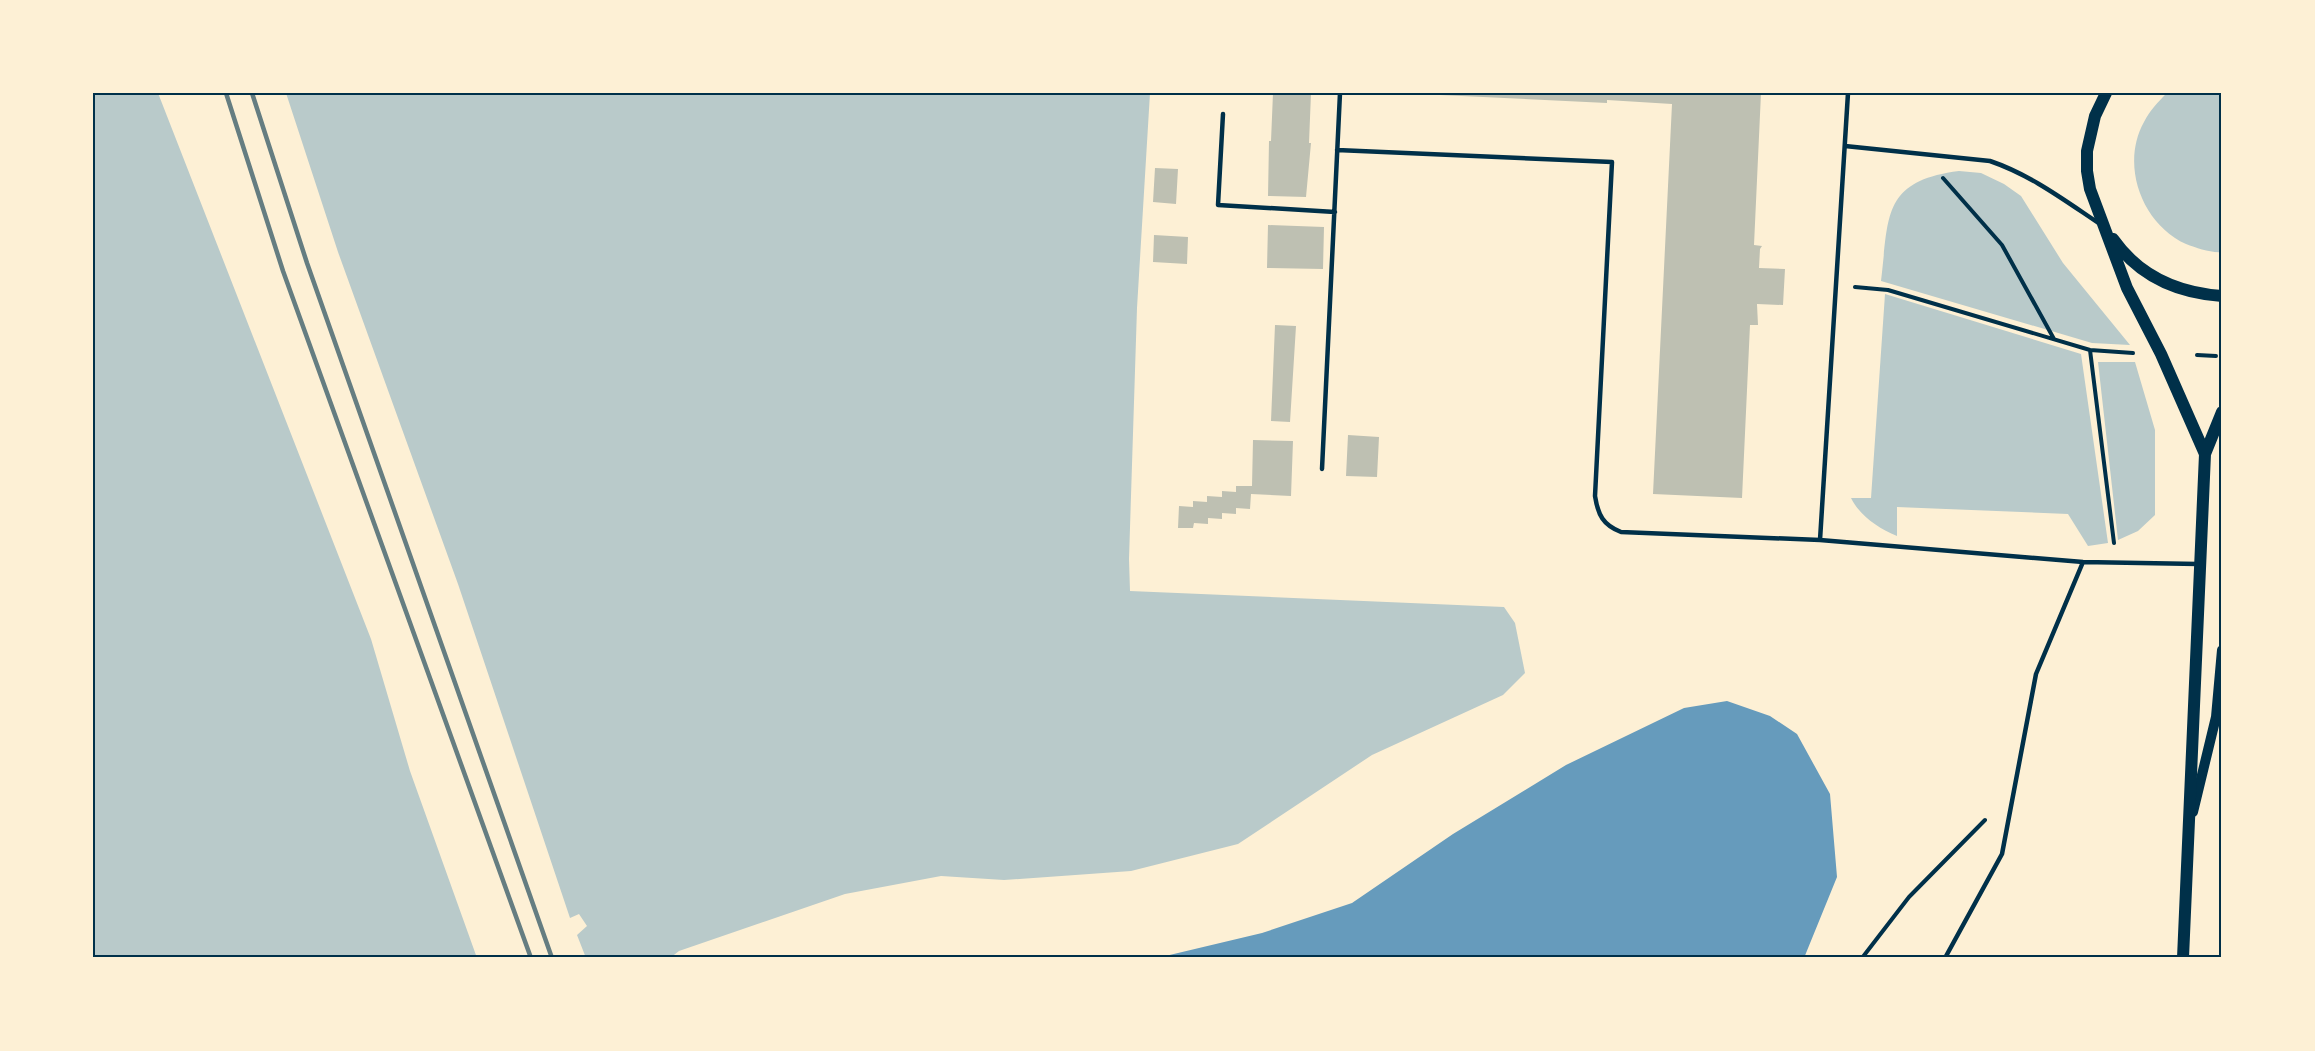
<svg xmlns="http://www.w3.org/2000/svg" width="2315" height="1051" font-family="Montserrat,sans-serif">
  <style>
    .green { fill: #b9caca }
    .water { fill: #669bbc }
    .building { fill: #bec0b2 }
    .lines { fill: none; stroke-linecap: round; stroke-linejoin: round }
    .path { stroke: #003049; stroke-width: 4 }
    .service { stroke: #003049; stroke-width: 4.5 }
    .tertiary { stroke: #003049; stroke-width: 10 }
    .secondary { stroke: #003049; stroke-width: 12 }
    .rail { stroke: #657d81; stroke-width: 4.5 }
    .neatline { fill: none; stroke: #003049; stroke-width: 2 }
  </style>
  <rect width="100%" height="100%" fill="#fdf0d5"/>
  <!-- green -->
  <path class="green" d="M93 93H158L371 639 410 771 477 958H93Z
    M286 93H1150L1137 308 1129 559 1130 591 1504 607 1515 623 1525 673 1503 695 1372 755 1238 844 1131 871 1004 880 941 876 845 894 679 951 670 958H586L577 935 587 926 579 914 570 918 458 584 338 252Z
    M2167 93H2222V252C2210 253 2197 248 2186 244 2142 224 2120 165 2144 122 2150 110 2158 102 2167 93Z
    M1959 171 1981 173 2004 184 2021 196 2063 263 2130 345 2092 343 1881 281C1889 216 1882 181 1959 171Z
    M1885 294 2081 354 2108 543 2088 546 2068 514 1897 507V536C1878 528 1860 516 1851 498H1871Z
    M2098 362H2135L2155 430V515L2138 531 2118 540Z"/>
  <!-- water -->
  <path class="water" d="M1727 701 1770 716 1797 734 1830 794 1837 877 1804 958H1157L1262 933 1352 903 1453 834 1566 765 1684 708Z"/>
  <!-- building -->
  <path class="building" d="M1273 93H1311L1309 143H1311L1306 197 1268 196 1269 141H1271Z
    M1440 93H1761L1754 245 1762 246 1760 249 1759 268 1785 269 1783 305 1757 304 1758 325H1750L1742 498 1653 494 1672 104 1607 100V103L1440 95Z
    M1155 168 1178 169 1176 204 1153 202Z
    M1268 225 1324 227 1323 269 1267 268Z
    M1154 235 1188 237 1187 264 1153 262Z
    M1275 325 1296 326 1290 422 1271 421Z
    M1348 435 1379 437 1377 477 1346 476Z
    M1253 440 1293 441 1291 496 1251 494 1250 509 1236 508V514L1222 513V519L1208 518V524L1194 523 1193 528H1178L1179 506 1193 507V501L1207 502V496L1222 497V491L1236 492V486H1252Z"/>
  <g class="lines">
    <!-- path -->
    <path class="path" d="M1943 178 2002 245 2054 339
      M1855 287 1888 290 2090 350 2133 353
      M2090 350 2114 543
      M2197 355 2216 356
      M1862 958 1909 897 1985 820"/>
    <!-- service -->
    <path class="service" d="M1223 114 1218 205 1335 212
      M1845 146 1990 161C2031 175 2064 200 2100 224
      M1337 150 1612 162 1595 496C1598 515 1603 525 1621 532L1820 540 2083 562 2198 564
      M1322 469 1340 93
      M1820 540 1848 93
      M1945 958 2002 854 2036 674 2083 562"/>
    <!-- tertiary -->
    <path class="tertiary" d="M2193 812 2216 717 2222 650"/>
    <!-- secondary -->
    <path class="secondary" d="M2106 93 2095 116 2087 151V171L2090 189 2127 288 2161 354 2205 454
      M2113 239C2139 276 2178 293 2222 296
      M2183 958 2205 454 2222 412"/>
    <!-- rail -->
    <path class="rail" d="M226 93 283 271 531 958
      M252 93 307 263 552 958"/>
  </g>
  <!-- border -->
  <rect width="2315" height="1051" fill="none" stroke="#fdf0d5" stroke-width="189"/>
  <rect x="94" y="94" width="2126" height="862" class="neatline"/>
</svg>
